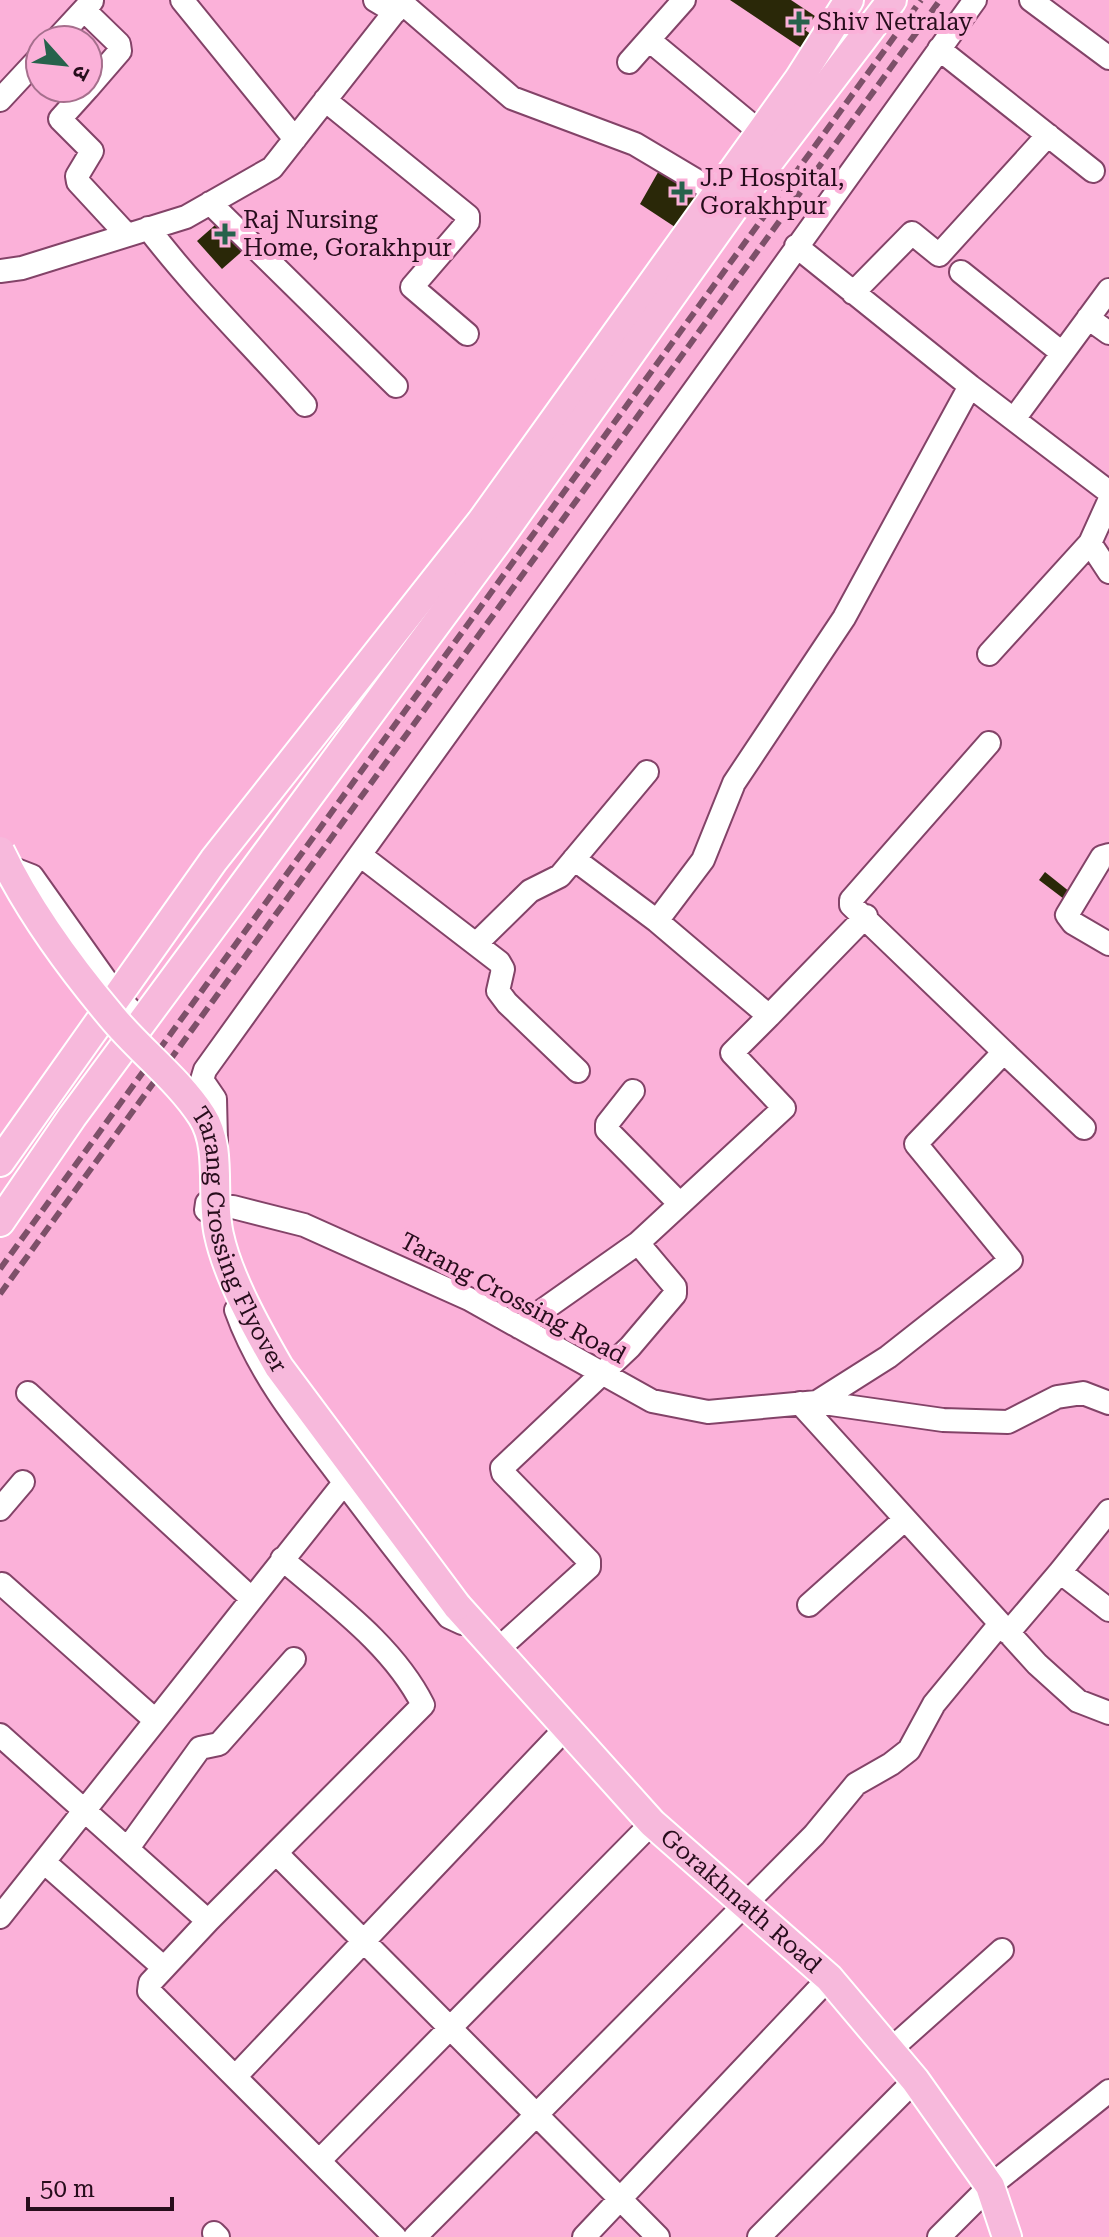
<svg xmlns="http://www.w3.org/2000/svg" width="1109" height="2237" font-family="'Roboto Serif','Noto Sans Devanagari',serif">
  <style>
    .building { fill: #2a2808 }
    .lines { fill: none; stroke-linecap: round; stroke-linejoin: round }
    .minor-casing { stroke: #834368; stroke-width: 26 }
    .major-casing { stroke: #fff; stroke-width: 32 }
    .minor { stroke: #fff; stroke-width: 22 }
    .major { stroke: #f7b9dc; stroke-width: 28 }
    .rail { stroke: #7d5069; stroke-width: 6; stroke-dasharray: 12 6; stroke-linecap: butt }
    .major-bridge-casing { stroke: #fff; stroke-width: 32; stroke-linecap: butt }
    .major-bridge { stroke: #f7b9dc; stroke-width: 28 }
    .poi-dot { fill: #27624c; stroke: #fbb1d9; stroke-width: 3 }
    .labels { text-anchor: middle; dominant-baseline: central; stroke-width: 8; stroke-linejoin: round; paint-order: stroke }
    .poi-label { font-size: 24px; fill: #270d1c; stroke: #fbb1d9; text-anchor: start }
    .street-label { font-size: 24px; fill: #270d1c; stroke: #fbb1d9 }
  </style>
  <rect width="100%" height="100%" fill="#fbb1d9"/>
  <!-- building -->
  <path class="building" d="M730 0H791L815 16 805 30 815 37 806 51Z
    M661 167 701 190 678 229 640 204Z
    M222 219 247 247 222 269 197 241Z
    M1045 872 1070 892 1064 899 1039 880Z"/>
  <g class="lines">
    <!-- minor casing -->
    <g class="minor-casing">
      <path id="minor" d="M182 0 295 139
        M375 0 395 12
        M1031 0 1109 58
        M402 3 512 98 635 144 729 200
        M84 10 119 44 120 51 88 88
        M56 40 92 1
        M649 40 760 132
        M939 49 1093 171
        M629 62 684 0
        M88 88 60 119 92 151 77 176 78 182 127 235
        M0 100 40 57
        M325 100 468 216V222L412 287 467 334
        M210 203 396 386
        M148 228C196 291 253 346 305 405
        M0 271 22 268 186 217 272 168 404 0
        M961 272 1062 353
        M853 293 912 233 939 255 1048 135
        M1088 318 1109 333
        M970 386 1109 492
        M1014 419 1109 290
        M1090 543 1109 572
        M989 654 1090 543 1109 501
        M360 855 499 962 503 969 498 991 507 1003 578 1071
        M1109 855 1102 857 1067 915 1073 923 1109 944
        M574 859 657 921 769 1016 866 916
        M1 864 32 876 117 996 141 1021
        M657 921 703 860 734 783 844 618 970 386 796 246
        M477 943 530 891 560 876 647 772
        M1004 1052 1084 1128
        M633 1091 607 1124V1130L679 1203
        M216 1141 215 1099 202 1080 205 1070 975 0
        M207 1203 206 1210 233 1207 304 1225 469 1299 652 1401 708 1412 817 1402 888 1357 1011 1260 916 1144 1004 1052 851 905V900L989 743
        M236 1310C257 1369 294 1417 332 1466 370 1517 409 1568 449 1617L462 1623
        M519 1327 638 1243
        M28 1393 251 1598
        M817 1402 943 1420 1008 1422 1057 1397 1083 1393 1109 1403
        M800 1403 1037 1664 1078 1701 1109 1713
        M0 1509 23 1482
        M1109 1511 1060 1572 1109 1610
        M2 1584 155 1720
        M809 1605 904 1520
        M1008 1633 1060 1572
        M496 1651 589 1567V1561L503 1473 502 1468 630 1347 675 1294V1287L638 1243 784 1108 732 1053 769 1016
        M0 1735 208 1921 423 1705C393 1645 332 1602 282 1559
        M128 1848 200 1748 219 1744 294 1659
        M276 1853 658 2237
        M44 1862 164 1968
        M0 1917 344 1483
        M208 1921 150 1983 149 1991 395 2237
        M890 2050 1002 1950
        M235 2077 565 1729
        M319 2161 652 1823
        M214 2233 218 2237
        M415 2237 814 1835 856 1784 891 1764 909 1750 934 1704 1000 1624
        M584 2237 829 1978
        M759 2237 915 2080
        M939 2237 990 2186 1109 2091"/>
    </g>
    <!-- major casing -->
    <g class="major-casing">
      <g id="major">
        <path d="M0 1162 214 860 481 522 799 79 849 0"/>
        <path d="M0 1222 72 1117 501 536 736 205 892 0"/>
        <path id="s1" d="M457 1606 652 1823 829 1978 915 2080 990 2186 1007 2237"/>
      </g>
    </g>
    <!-- minor -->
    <use href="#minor" class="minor"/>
    <!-- major -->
    <use href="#major" class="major"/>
    <!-- rail -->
    <path class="rail" d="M0 1269 921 0
      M0 1294 940 0"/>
    <!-- major-bridge casing -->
    <g class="major-bridge-casing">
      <g id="major-bridge">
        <path id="s2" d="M0 851C28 910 70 967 112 1017 140 1051 178 1079 202 1116 223 1148 210 1198 219 1235 228 1277 257 1329 279 1367L457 1606"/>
      </g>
    </g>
    <!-- major-bridge -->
    <use href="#major-bridge" class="major-bridge"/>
  </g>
  <!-- markers -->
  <g class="poi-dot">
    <path d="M795 10h8v8h8v8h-8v8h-8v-8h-8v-8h8z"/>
    <path d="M678 180h8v8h8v8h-8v8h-8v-8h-8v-8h8z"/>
    <path d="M221 222h8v8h8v8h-8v8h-8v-8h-8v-8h8z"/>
  </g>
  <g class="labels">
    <!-- poi labels -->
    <g class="poi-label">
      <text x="817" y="22">Shiv Netralay</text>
      <text x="700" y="178">J.P Hospital,<tspan x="700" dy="28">Gorakhpur</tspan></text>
      <text x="243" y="220">Raj Nursing<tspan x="243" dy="28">Home, Gorakhpur</tspan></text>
    </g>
    <!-- street labels -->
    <g class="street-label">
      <text stroke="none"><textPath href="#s2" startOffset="466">Tarang Crossing Flyover</textPath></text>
      <text transform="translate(513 1298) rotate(28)">Tarang Crossing Road</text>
      <text stroke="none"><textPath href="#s1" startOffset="410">Gorakhnath Road</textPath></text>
    </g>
  </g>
  <!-- north arrow -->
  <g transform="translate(64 64) rotate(117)"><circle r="38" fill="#fbb1d9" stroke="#a66f8d" stroke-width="2"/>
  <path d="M0-6L14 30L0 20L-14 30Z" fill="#27624c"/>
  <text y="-12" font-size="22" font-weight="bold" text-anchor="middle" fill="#270d1c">उ</text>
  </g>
  <!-- scale -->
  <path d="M28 2197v12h144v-12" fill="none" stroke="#270d1c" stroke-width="4"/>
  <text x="40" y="2197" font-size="24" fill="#270d1c" stroke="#fbb1d9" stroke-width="6" paint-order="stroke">50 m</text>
</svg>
